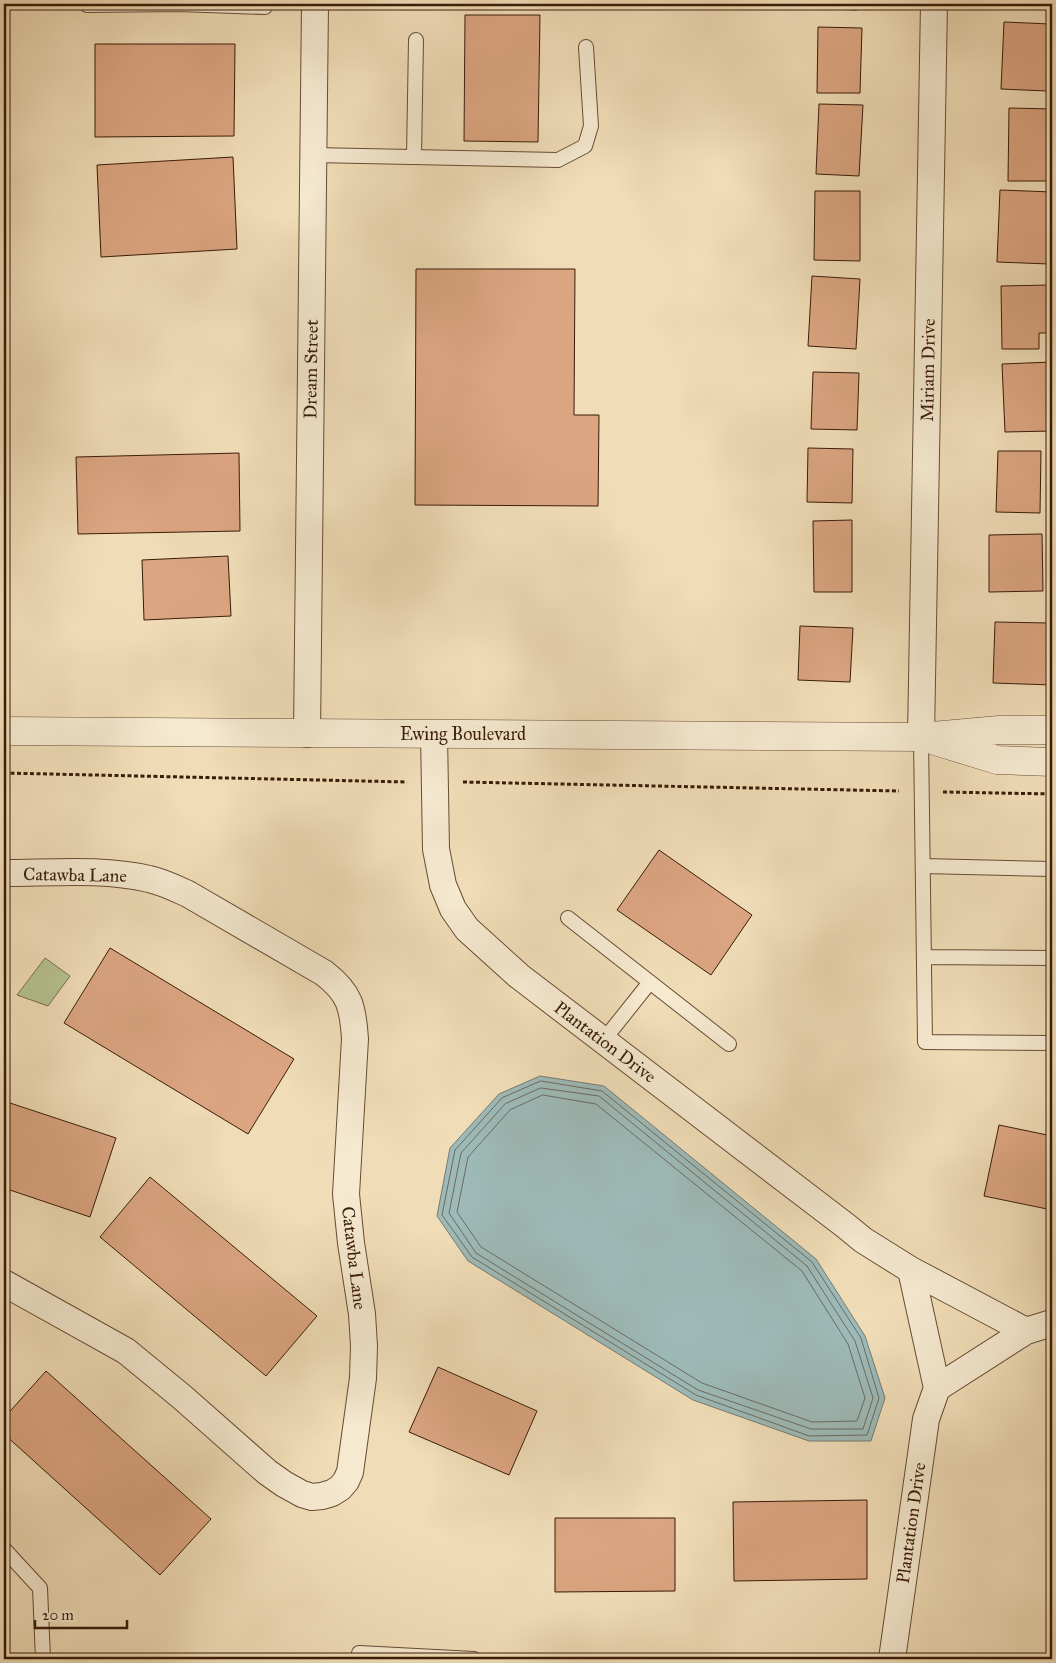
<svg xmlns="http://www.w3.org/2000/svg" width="1056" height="1663" font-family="'IM FELL Great Primer',serif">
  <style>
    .green { fill: #b6c290; stroke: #786f4c }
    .water { fill: #9dbab8; stroke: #757b72 }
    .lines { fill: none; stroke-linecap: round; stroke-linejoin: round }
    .shore { stroke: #6b6b60; stroke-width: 1 }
    .building { fill: #dba581; stroke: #391c08 }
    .service-casing { stroke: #674c34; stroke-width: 16 }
    .minor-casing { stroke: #674c34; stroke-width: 28 }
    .tertiary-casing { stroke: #674c34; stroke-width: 29 }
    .path { stroke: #391c08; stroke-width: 3; stroke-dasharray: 4 2.5; stroke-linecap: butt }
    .service { stroke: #f5e9d0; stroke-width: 14 }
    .minor { stroke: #f5e9d0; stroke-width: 26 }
    .tertiary { stroke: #f5e9d0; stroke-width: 28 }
    .labels { text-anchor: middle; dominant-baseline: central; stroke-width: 5; stroke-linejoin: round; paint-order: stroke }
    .street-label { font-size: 18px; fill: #391c08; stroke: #f5e9d0 }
  </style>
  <rect width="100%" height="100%" fill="#f0ddb7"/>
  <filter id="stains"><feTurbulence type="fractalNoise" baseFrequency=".004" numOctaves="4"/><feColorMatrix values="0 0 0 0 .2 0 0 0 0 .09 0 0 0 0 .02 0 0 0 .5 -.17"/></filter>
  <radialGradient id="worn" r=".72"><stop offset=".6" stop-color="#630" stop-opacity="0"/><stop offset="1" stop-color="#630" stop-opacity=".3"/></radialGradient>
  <!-- green -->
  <path class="green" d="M45 958 70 976 48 1006 17 995Z"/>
  <!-- water -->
  <path class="water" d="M540 1076 604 1086 816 1259 865 1336 885 1398 871 1441H809L693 1400 468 1261 437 1216 450 1148 499 1094Z"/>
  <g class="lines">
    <!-- shore -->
    <path class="shore" d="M541 1081 602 1091 812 1262 861 1338 879 1398 867 1435 809 1436 696 1395 472 1257 442 1215 455 1150 502 1098Z
      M541 1088 599 1096 807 1266 855 1341 873 1398 863 1429H811L698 1390 476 1253 449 1213 461 1153 505 1104Z
      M543 1095 596 1104 802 1271 848 1344 865 1398 857 1421 812 1422 702 1383 481 1247 457 1212 468 1157 510 1110Z"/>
  </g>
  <!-- building -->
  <path class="building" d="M810 4H858L857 10 809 8Z
    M1009 4H1052V7H1009Z
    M465 15H540L538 142 464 141Z
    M1004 22 1050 24 1047 91 1001 89Z
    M818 27 862 28 860 93H817Z
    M95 44H235L234 136 95 137Z
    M819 104 863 105 859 176 816 174Z
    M1009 108 1052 109V181H1008Z
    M233 157 237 249 101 257 97 165Z
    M1000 190 1052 192 1049 264 997 262Z
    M815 191H860V261L814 260Z
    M416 269H575L574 415H599L598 506 415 505Z
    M812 276 860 279 856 349 808 346Z
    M1052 285V333H1039V349H1002L1001 286Z
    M1052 362V431L1005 432 1002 364Z
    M813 372 859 373 857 430 811 429Z
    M808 448 853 449 852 503 807 502Z
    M998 451H1041L1040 513 996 512Z
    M239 453 240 531 78 534 76 457Z
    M852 520V592H814L813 521Z
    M1042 534 1043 591 989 592V535Z
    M228 556 231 616 144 620 142 560Z
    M995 622 1050 623V655H1052V685L993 683Z
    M800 626 853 628 850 682 798 680Z
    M659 850 752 915 711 975 617 910Z
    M110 948 294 1059 248 1134 64 1023Z
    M4 1101 116 1138 90 1217 4 1188Z
    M999 1125 1052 1136V1210L984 1196Z
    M150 1177 317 1316 266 1376 100 1237Z
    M438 1367 537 1411 509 1475 409 1432Z
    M46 1371 211 1519 160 1575 4 1434V1418Z
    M867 1500V1579L734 1581 733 1502Z
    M555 1518H675V1591L555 1592Z"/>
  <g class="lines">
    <!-- service casing -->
    <g class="service-casing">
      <path id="service" d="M87 4V5L178 4
        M178 4 265 7
        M313 155 558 160 585 146 591 126 586 47
        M414 157 416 40
        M921 737 925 1042 1052 1043
        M923 866 1052 869
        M568 918 729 1044
        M925 957 1052 958
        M603 1041 650 982
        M4 1549 40 1588 43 1659
        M359 1653 474 1659"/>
    </g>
    <!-- minor casing -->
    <g class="minor-casing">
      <path id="minor" d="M307 734 315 4
        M434 734 436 849 443 885 453 909 467 929 519 976 846 1226 863 1240 911 1270 1026 1331 1052 1323
        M921 737 934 4
        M4 873C51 873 103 868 149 879 163 882 175 888 188 894L324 973C350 993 353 1007 355 1039L346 1194 351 1243 362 1314 364 1346 363 1378 350 1472 346 1481 340 1488 332 1493 322 1496 312 1497 302 1494 284 1484 267 1472 182 1397 126 1351 4 1283
        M937 1388 1026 1331
        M892 1659 926 1419 937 1388 911 1270"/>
    </g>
    <!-- tertiary casing -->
    <g class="tertiary-casing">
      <path id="tertiary" d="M4 731 921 737 999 730H1052
        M935 741 997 760 1052 762"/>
    </g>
    <!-- path -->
    <path class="path" d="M4 773 407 782
      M463 782 899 791
      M943 792 1052 794"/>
    <!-- service -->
    <use href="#service" class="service"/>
    <!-- minor -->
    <use href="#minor" class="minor"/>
    <!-- tertiary -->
    <use href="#tertiary" class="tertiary"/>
  </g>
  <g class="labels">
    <!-- street labels -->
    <g class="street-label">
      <text transform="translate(311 369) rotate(-89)">Dream Street</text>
      <text transform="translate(928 370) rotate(-89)">Miriam Drive</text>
      <text x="463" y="734">Ewing Boulevard</text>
      <text transform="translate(75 875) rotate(1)">Catawba Lane</text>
      <text transform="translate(605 1042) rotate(37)">Plantation Drive</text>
      <text transform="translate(354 1258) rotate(83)">Catawba Lane</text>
      <text transform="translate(911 1523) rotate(-82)">Plantation Drive</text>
    </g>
  </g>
  <!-- margin -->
  <rect width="1056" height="1663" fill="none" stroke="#f0ddb7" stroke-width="20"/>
  <rect x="5" y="5" width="1046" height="1653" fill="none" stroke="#391c08" stroke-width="2.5"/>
  <rect x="10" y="10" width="1036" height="1643" fill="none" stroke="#391c08"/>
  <!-- scale -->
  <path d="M35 1620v8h92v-8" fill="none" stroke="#391c08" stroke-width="2.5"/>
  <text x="42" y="1620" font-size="15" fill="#391c08" stroke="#f5e9d0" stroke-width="4" paint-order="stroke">20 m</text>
  <rect width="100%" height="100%" filter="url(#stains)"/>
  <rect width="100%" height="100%" fill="url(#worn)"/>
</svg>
